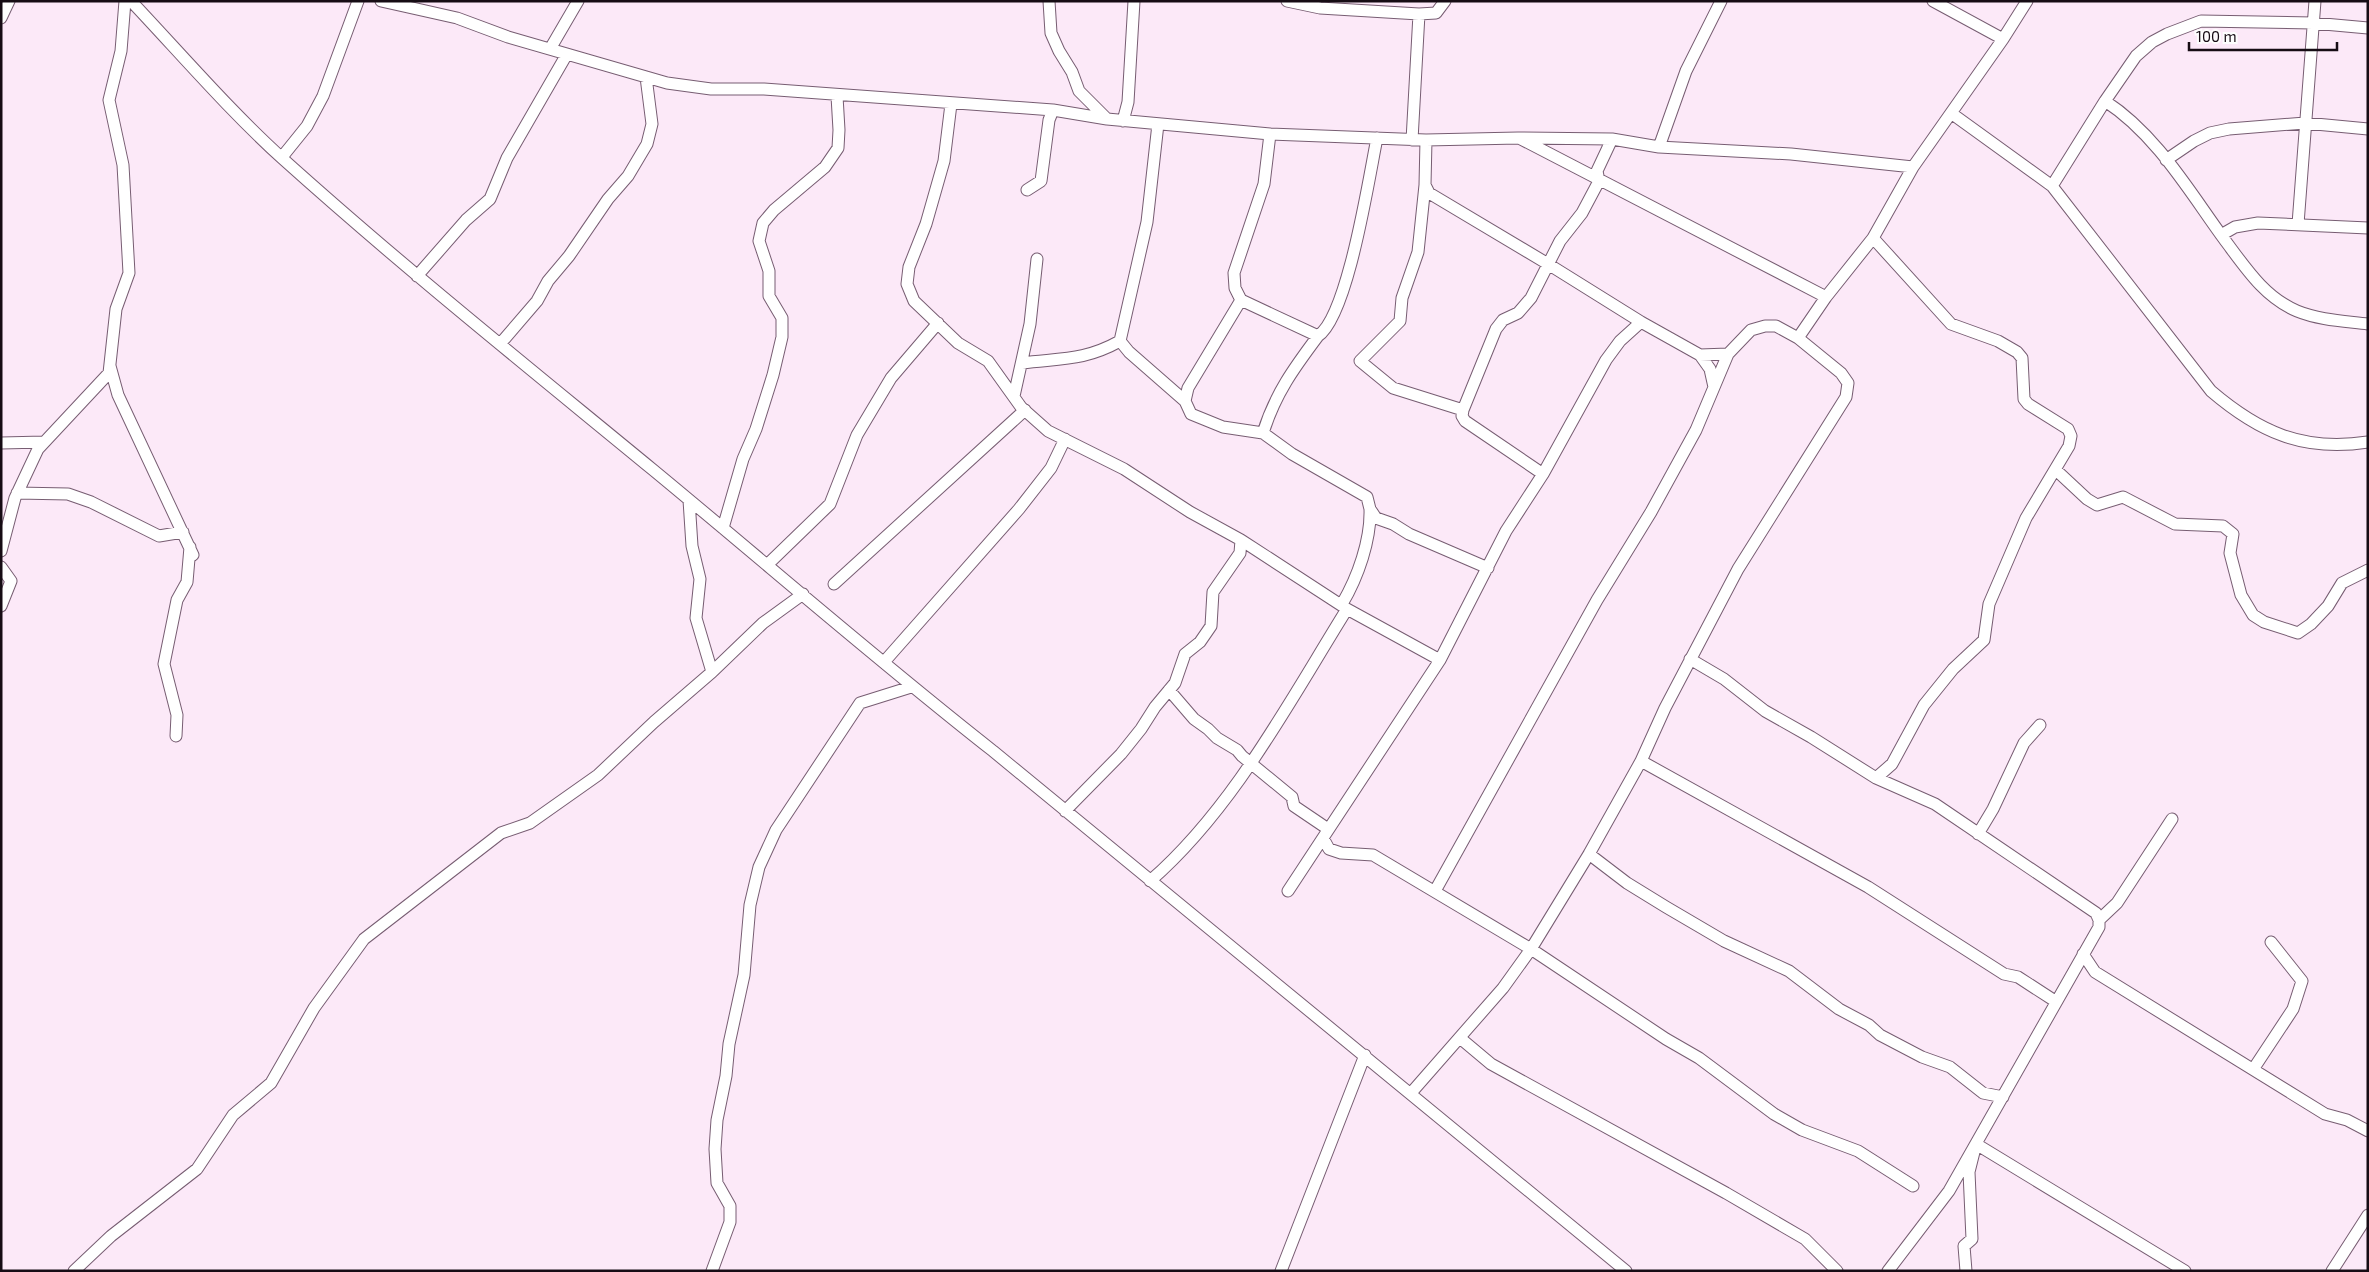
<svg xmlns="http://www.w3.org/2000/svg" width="2369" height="1272" font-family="'Exo 2',sans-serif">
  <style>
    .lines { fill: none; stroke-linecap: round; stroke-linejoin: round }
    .minor-casing { stroke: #775d72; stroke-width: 13 }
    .minor { stroke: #fff; stroke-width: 11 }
  </style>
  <rect width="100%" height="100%" fill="#fce9f8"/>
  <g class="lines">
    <!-- minor casing -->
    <g class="minor-casing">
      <path id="minor" d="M131 1C181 54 229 110 283 159 402 266 528 367 652 469 766 563 877 660 993 751L1626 1271
        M381 1 457 18 508 37 667 83 711 89H764L1053 110 1107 119 1270 134 1426 140 1518 138 1612 139 1659 147 1791 154 1913 167
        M1049 1 1051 33 1059 51 1072 72 1079 91 1107 119
        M1287 1 1320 8 1419 14 1436 13 1445 1
        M1933 1 2003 39
        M1 18 9 1
        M550 49 578 1
        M2105 101 2136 56 2152 42 2167 34 2201 21 2313 23 2368 28
        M951 104 944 161 926 224 909 267 907 284 914 301 958 343 988 361 1021 407 1048 431 1124 469 1190 512 1241 540 1240 553 1213 592 1211 626 1200 642 1185 654 1175 683 1155 707 1141 729 1121 754 1065 811
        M1951 113 2052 186 2105 101C2156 134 2189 191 2224 239 2245 267 2264 297 2297 311 2319 320 2344 321 2368 324
        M1123 121 1128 102 1134 1
        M1158 124 1147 222 1120 341 1129 352 1185 401
        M1270 134 1264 184 1234 273 1235 288 1241 300 1318 336C1348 316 1369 177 1377 138
        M1521 139 1826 297
        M1412 140 1419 14
        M1426 140 1425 185 1429 193 1548 264 1641 322 1700 355 1710 369 1714 387
        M1659 147 1686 71 1721 1
        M282 157 307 126 323 96 358 1
        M2166 160 2194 141 2210 133 2229 129 2305 123 2368 129
        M1425 185 1418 252 1402 298 1400 321 1360 361 1393 388 1463 410
        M2052 186 2211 391C2259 432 2303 452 2368 442
        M1027 190 1041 181 1049 120 1053 110
        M2298 224 2315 1
        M2221 235 2235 227 2258 223 2368 228
        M1873 238 1951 324 1998 341 2017 352 2022 358 2024 399 2028 404 2068 429 2071 436 2069 446 2026 518 1989 604 1984 640 1953 669 1924 705 1892 764 1876 778
        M417 276 466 220 490 199 507 158 567 54
        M1241 300 1188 388 1185 401 1191 414 1223 427 1263 433 1292 454 1367 497 1370 509 1376 518 1393 524 1409 534 1488 568
        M500 344 537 301 548 281 569 256 608 199 628 176 647 144 652 124 646 77
        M1700 355 1728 354
        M1022 363C1061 358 1084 361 1120 341
        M110 366 118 395 193 555
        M1014 396 1030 324 1037 259
        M1263 433C1275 394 1294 368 1318 336
        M1 443 44 442
        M2057 471 2087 499 2097 505 2123 497 2175 524 2223 526 2233 534 2230 553 2241 595 2253 615 2264 622 2298 633 2311 624 2328 606 2342 583 2368 570
        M1543 474 1465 421 1462 416 1463 410 1496 329 1503 320 1518 313 1531 298 1560 241 1582 213 1599 181 1597 171 1612 139
        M17 493 68 494 91 502 159 536 183 532
        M723 528 743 459 756 429 773 375 782 337V318L769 296V271L759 241 763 223 774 210 825 167 838 148 839 130 837 96
        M1241 540 1347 609 1440 660
        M1 551 15 498 38 449 109 373 116 309 129 273 123 165 109 100 121 51 125 1
        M767 565 830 504 857 435 891 378 938 323
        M1 567 11 581 1 606
        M834 584 1025 410
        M1342 604C1358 577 1371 540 1370 509
        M1690 659 1724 679 1765 711 1811 737 1876 778 1935 804 2096 913 2099 920V927L1949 1191 1888 1271
        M884 662 1019 509 1051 468 1065 439
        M712 672 763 623 803 594
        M1169 690 1194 719 1208 729 1217 738 1237 750 1242 756 1292 797 1294 806 1328 829
        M176 736 177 715 164 664 177 600 187 582 190 547
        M1641 761 1868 887 2004 974 2018 977 2055 1001
        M1978 834 1993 809 2024 743 2040 725
        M1323 838 1329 849 1341 853 1373 855 1531 949 1666 1039 1699 1058 1774 1114 1802 1130 1858 1151 1913 1186
        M1589 854 1627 883 1666 907 1724 941 1789 971 1839 1009 1869 1025 1880 1035 1922 1057 1950 1067 1983 1093 2003 1097
        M1150 881C1233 809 1289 702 1347 609
        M1288 891 1440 660 1506 531 1543 474 1606 360 1620 341 1641 322
        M1435 891 1597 600 1651 512 1696 430 1728 354 1751 330 1765 326H1776L1798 338
        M2099 920 2117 903 2172 819
        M2083 954 2095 972 2325 1114 2347 1120 2368 1131
        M1460 1038 1491 1064 1726 1193 1805 1239 1837 1271
        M2254 1068 2293 1009 2302 981 2271 942
        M1411 1093 1503 988 1531 949 1589 854 1641 761 1665 708 1738 569 1846 397 1848 383 1841 373 1798 338 1826 297 1873 238 1913 167 2003 39 2027 1
        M74 1271 111 1236 197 1169 233 1115 271 1083 314 1008 364 939 501 833 530 823 598 775 654 722 712 672 696 618 700 579 692 546 689 500
        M712 1271 730 1222V1206L717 1183 715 1149 717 1120 726 1076 729 1044 744 975 750 905 759 867 776 830 860 703 911 687
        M1281 1271 1365 1055
        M1966 1271 1964 1246 1972 1239 1969 1172 1976 1144 2185 1271
        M2332 1271 2368 1215"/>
    </g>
    <!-- minor -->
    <use href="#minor" class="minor"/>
  </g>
  <!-- border -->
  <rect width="2369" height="1272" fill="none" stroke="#160c14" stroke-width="5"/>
  <!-- scale -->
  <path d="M2189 42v8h148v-8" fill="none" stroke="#160c14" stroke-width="2.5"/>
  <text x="2196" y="42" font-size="15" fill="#160c14" stroke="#fdfdfd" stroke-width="4" paint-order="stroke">100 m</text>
</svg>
